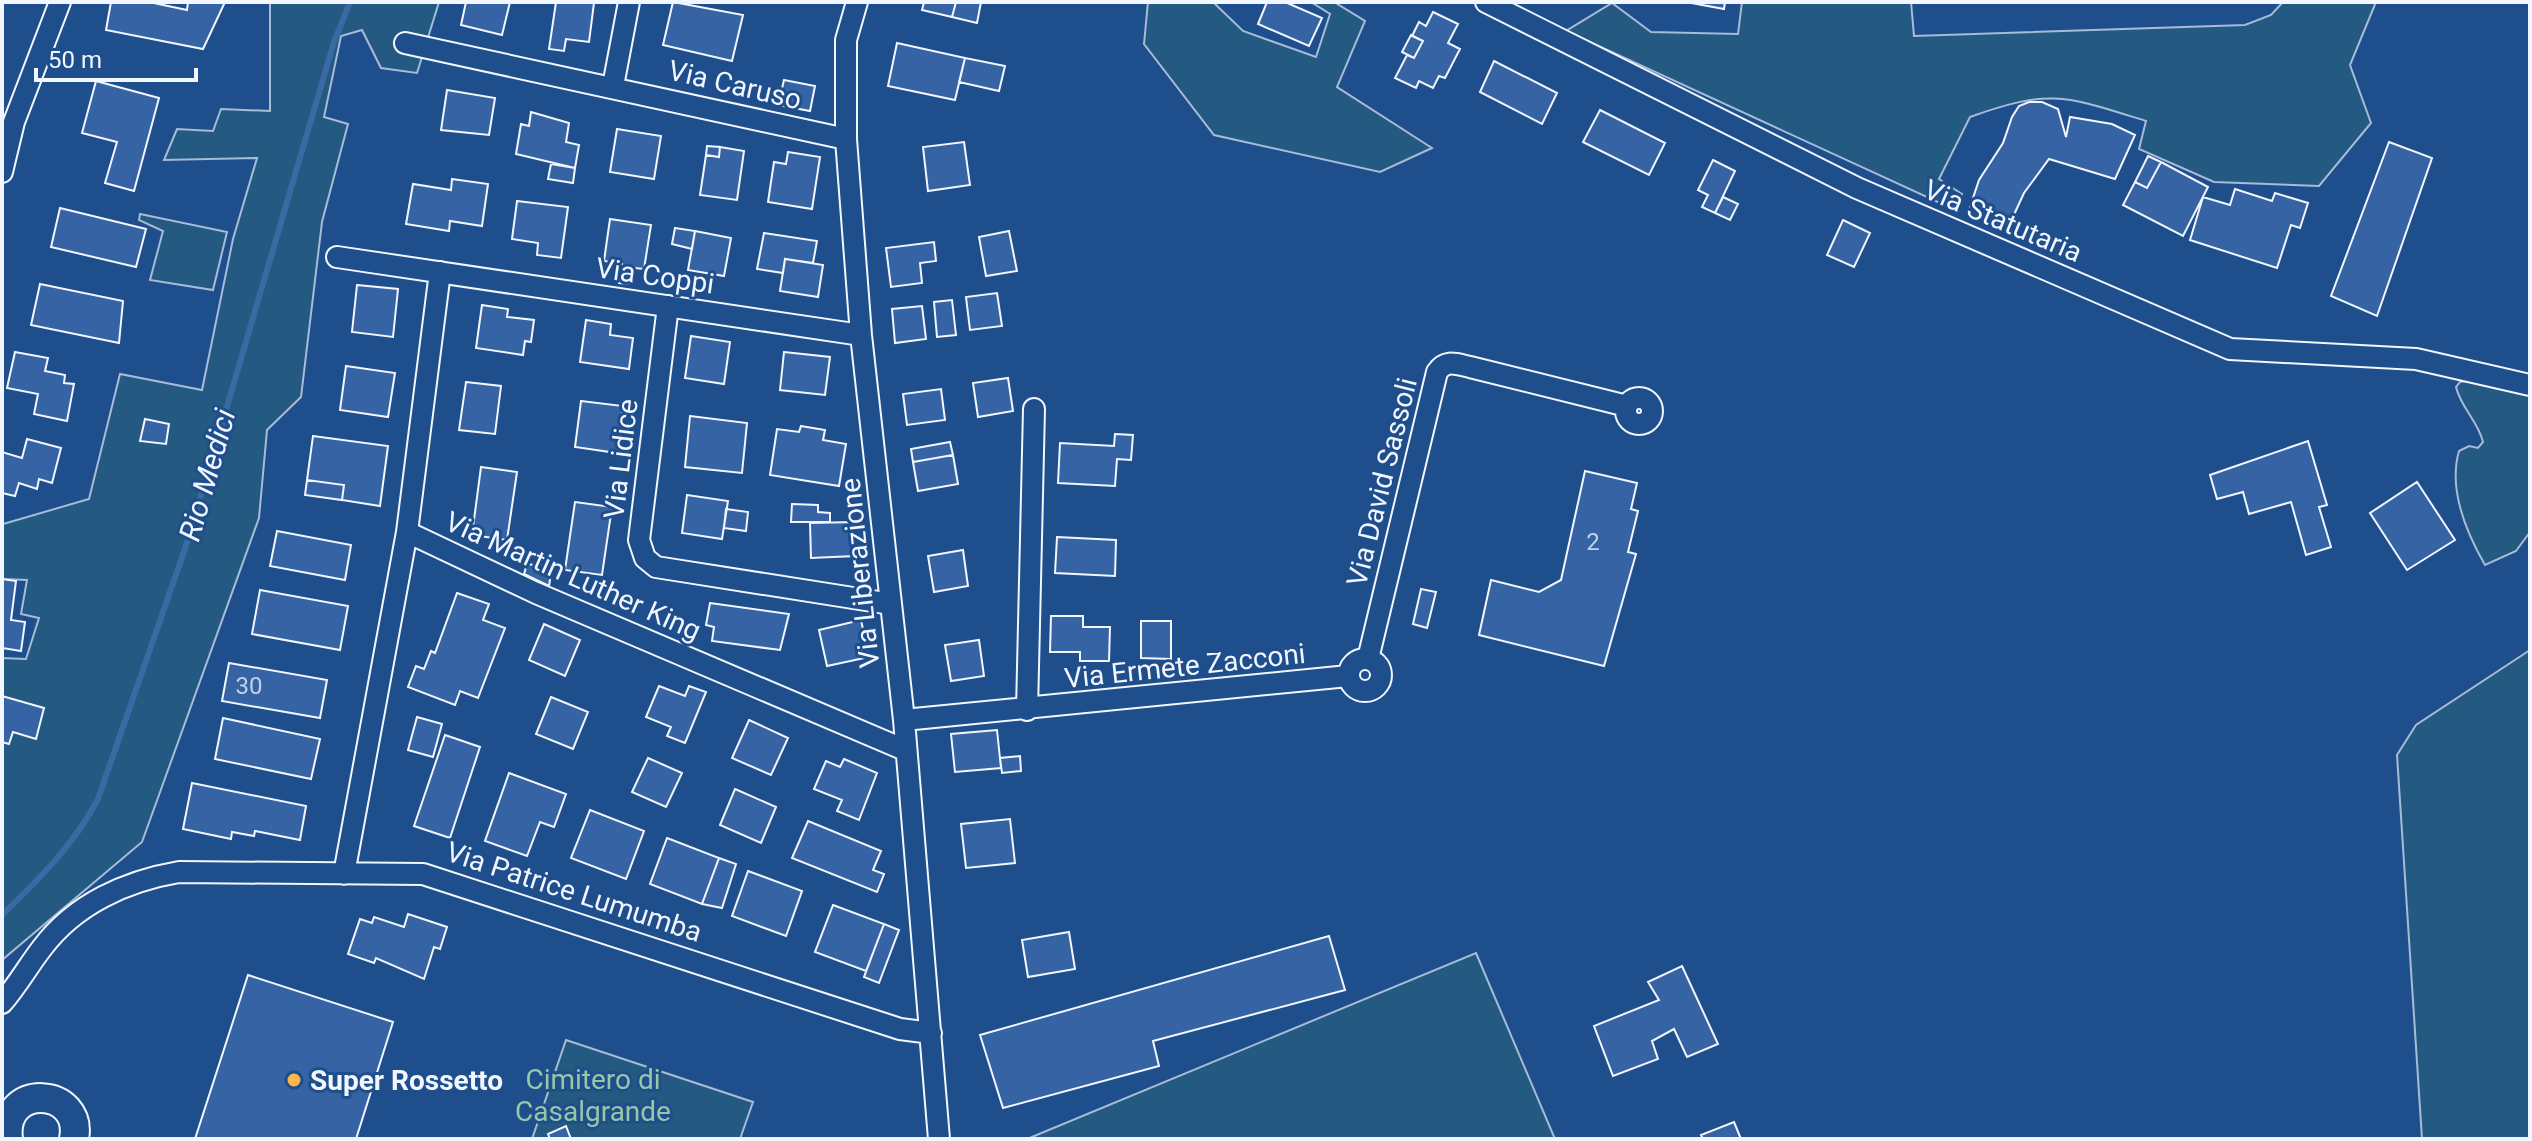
<svg xmlns="http://www.w3.org/2000/svg" width="2532" height="1141" font-family="Roboto,sans-serif">
  <style>
    .green { fill: #245a82; stroke: #a8bbd7; stroke-width: 2 }
    .lines { fill: none; stroke-linecap: round; stroke-linejoin: round }
    .stream { stroke: #3b69a3; stroke-width: 6 }
    .building { fill: #3563a3; stroke: #f2f6ff; stroke-width: 2 }
    .minor-casing { stroke: #f2f6ff; stroke-width: 24 }
    .secondary-casing { stroke: #f2f6ff; stroke-width: 32 }
    .minor { stroke: #1f4e8c; stroke-width: 20 }
    .secondary { stroke: #1f4e8c; stroke-width: 28 }
    .poi-dot { fill: #ffb74d; stroke: #1f4e8c; stroke-width: 3 }
    .labels { text-anchor: middle; dominant-baseline: central; stroke-width: 6; stroke-linejoin: round; paint-order: stroke }
    .number-label { font-size: 24px; fill: #c3d1e8 }
    .street-label { font-size: 28px; fill: #f2f6ff; stroke: #1f4e8c }
    .park-label { font-size: 28px; fill: #97c8a6; stroke: #1f4e8c }
    .poi-label { font-size: 28px; font-weight: bold; fill: #f2f6ff; stroke: #1f4e8c; text-anchor: start }
    .water-label { font-size: 30px; font-style: italic; fill: #f2f6ff; stroke: #1f4e8c }
  </style>
  <rect width="100%" height="100%" fill="#1f4e8c"/>
  <!-- green -->
  <path class="green" d="M270 2H439L417 73 381 68 362 30 341 36 324 117 348 124 322 222 301 397 267 430 259 518 142 842 2 960V658L26 659 39 618 21 614 27 580 2 579 3 524 89 499 120 374 202 390 233 239 257 158 164 160 177 129 213 131 221 109 270 111Z
    M1148 2H1213L1243 31 1316 57 1330 14 1311 2H1334L1365 21 1337 87 1432 148 1380 172 1214 135 1144 44Z
    M1742 2H1911L1914 36 2245 25 2271 15 2283 2H2376L2350 65 2371 123 2319 186 2214 182 2139 149 2146 121C2066 96 2051 88 1970 117L1939 179 1962 194 1953 209 1566 31 1612 3 1651 32 1738 34Z
    M140 214 227 232 213 290 150 280 163 231 139 220Z
    M2530 372V532L2516 551 2485 565C2466 532 2448 489 2459 451L2469 446 2478 448 2483 442C2478 421 2461 408 2456 387L2460 382 2473 380 2525 391Z
    M2530 650V1139H2422L2397 755 2416 725Z
    M1476 953 1555 1139H1027Z
    M566 1040 753 1102 740 1139H532Z"/>
  <g class="lines">
    <!-- stream -->
    <path class="stream" d="M2 915C39 879 74 845 98 799L186 546 334 42 350 2"/>
  </g>
  <!-- building -->
  <path class="building" d="M111 2H149L187 10 188 2H225L203 49 106 30Z
    M466 2H510L502 35 461 25Z
    M556 2 594 3 589 42 566 39 564 51 549 49Z
    M673 2 743 15 732 61 663 45Z
    M924 2H956L952 17 922 10Z
    M956 2H981L977 23 952 17Z
    M1267 2H1285L1322 18 1309 46 1258 24Z
    M1686 2H1725L1724 9Z
    M1433 12 1458 24 1448 43 1460 49 1445 78 1439 76 1433 88 1419 81 1416 88 1395 78 1407 55 1414 58 1423 41 1412 36 1419 22 1426 26Z
    M1411 35 1423 41 1414 58 1402 52Z
    M897 43 965 58 955 100 888 86Z
    M965 58 1005 66 999 91 959 82Z
    M1494 61 1557 93 1542 124 1480 92Z
    M784 80 815 86 810 111 778 105Z
    M96 81 159 98 134 191 105 183 117 142 82 133Z
    M447 90 495 98 489 135 441 130Z
    M2029 102H2042L2058 109 2066 137 2070 117 2112 124 2135 135 2115 179 2049 159 2024 193 2012 219 1970 207 1979 180 2003 143 2012 117 2019 106Z
    M1600 110 1665 143 1649 175 1583 142Z
    M531 112 569 123 566 142 579 145 575 168 516 154 521 124 529 126Z
    M617 129 661 136 654 179 610 172Z
    M964 142 970 185 928 191 923 147Z
    M2389 142 2432 158 2377 316 2331 296Z
    M707 146 720 147 719 157 706 155Z
    M720 147 744 151 737 200 700 195 706 155 719 157Z
    M788 152 820 157 812 209 768 202 774 162 786 164Z
    M2148 156 2161 162 2147 188 2135 182Z
    M1713 160 1735 171 1715 213 1702 207 1708 195 1698 190Z
    M2161 162 2208 187 2183 236 2123 205 2135 182 2147 188Z
    M551 164 575 168 573 183 548 179Z
    M452 179 488 184 482 226 450 221 449 231 406 224 413 184 451 190Z
    M2235 189 2272 201 2275 193 2308 203 2300 228 2291 225 2277 268 2190 240 2203 197 2230 205Z
    M1723 197 1738 204 1730 220 1715 213Z
    M517 201 568 207 561 258 537 255 538 243 512 239Z
    M60 208 146 229 136 267 51 247Z
    M610 219 651 225 644 269 635 268 633 284 619 283 622 264 604 261Z
    M1843 220 1870 233 1854 267 1827 255Z
    M675 228 695 231 692 249 672 244Z
    M695 231 731 238 724 276 688 270Z
    M1009 231 1017 271 986 276 979 237Z
    M764 233 817 241 813 263 785 259 783 273 757 269Z
    M934 242 936 261 920 263 922 283 891 287 886 248Z
    M785 259 823 265 818 297 780 291Z
    M40 284 123 301 119 343 31 325Z
    M357 285 398 289 393 337 352 332Z
    M997 293 1002 326 970 330 966 297Z
    M952 300 956 335 937 337 934 302Z
    M482 305 508 309 507 317 534 320 531 342 525 341 523 355 476 348Z
    M922 306 926 339 895 343 892 309Z
    M586 320 611 324 610 335 633 338 629 369 580 362Z
    M691 336 730 342 724 384 685 378Z
    M15 352 48 358 45 371 65 375 64 383 74 384 67 421 34 414 38 394 7 388Z
    M784 352 830 357 825 395 780 390Z
    M346 366 395 373 388 417 340 410Z
    M1008 378 1013 411 978 417 973 383Z
    M466 382 501 386 495 434 459 430Z
    M941 389 945 420 907 425 903 394Z
    M581 401 623 406 617 453 575 447Z
    M690 416 747 423 742 473 685 467Z
    M145 419 169 424 166 444 140 441Z
    M801 426 825 430 823 440 846 444 839 486 770 475 777 429 799 432Z
    M1115 434 1133 435 1131 460 1117 459 1115 486 1058 483 1060 443 1114 446Z
    M313 436 388 446 380 506 342 500 344 485 307 480Z
    M27 439 61 448 52 483 39 479 37 489 19 483 15 496 2 493V452L22 458Z
    M2308 441 2327 505 2319 507 2331 547 2306 555 2291 502 2249 514 2243 492 2217 499 2210 475Z
    M950 442 953 455 913 462 911 449Z
    M953 455 958 484 918 491 913 462Z
    M481 467 517 472 507 540 472 535Z
    M1585 471 1637 483 1631 509 1638 511 1628 552 1636 554 1604 666 1479 635 1491 580 1539 592 1561 580Z
    M307 480 344 485 342 500 305 495Z
    M2417 482 2455 540 2407 570 2370 513Z
    M687 495 728 501 722 539 682 533Z
    M575 502 612 507 602 575 565 570Z
    M792 504 818 505V512L830 513V522H791Z
    M726 509 748 512 746 531 724 528Z
    M854 522 855 556 811 558 810 523Z
    M277 531 351 545 345 580 270 566Z
    M1057 537 1116 540 1115 576 1055 573Z
    M963 550 968 586 934 592 928 556Z
    M527 564 552 567 549 586 524 574Z
    M2 579 16 581 11 620 25 622 21 651 2 648Z
    M1421 589 1436 592 1427 628 1413 624Z
    M260 590 348 606 340 650 252 634Z
    M457 593 489 604 483 620 505 628 478 698 460 691 455 705 408 687 416 666 424 669 431 651 435 653Z
    M710 603 789 614 780 650 712 641 714 627 706 625Z
    M1051 616H1083V627H1110L1109 661H1080V652H1050Z
    M861 620 869 657 827 666 819 630Z
    M1141 621H1171V659L1141 658Z
    M544 624 580 640 565 676 529 660Z
    M979 640 984 676 951 681 945 645Z
    M229 663 327 680 320 718 222 701Z
    M659 686 685 696 689 686 706 692 685 743 667 736 671 727 646 717Z
    M2 696 44 708 36 739 13 732 9 744 2 742Z
    M551 697 588 712 573 749 536 734Z
    M417 717 442 724 433 757 408 750Z
    M223 718 320 739 311 779 215 759Z
    M749 720 788 738 771 775 732 758Z
    M997 730 1001 768 955 772 951 734Z
    M445 735 480 747 450 838 414 826Z
    M1020 756 1021 771 1002 773 1000 758Z
    M648 758 682 773 666 807 632 792Z
    M844 759 877 773 859 820 837 811 842 800 814 789 826 761 840 767Z
    M509 773 566 794 554 827 540 822 527 856 485 841Z
    M192 783 306 806 300 840 255 831 254 836 232 832 231 839 183 829Z
    M735 789 776 807 761 843 720 825Z
    M590 810 644 831 626 879 571 858Z
    M1010 819 1015 863 966 868 961 824Z
    M808 821 881 851 873 870 884 874 877 892 792 858Z
    M667 838 719 858 702 904 650 884Z
    M719 858 736 864 722 908 702 904Z
    M748 871 802 891 786 936 732 916Z
    M833 905 884 924 866 971 815 952Z
    M408 914 447 927 440 949 434 947 424 979 376 958 374 963 348 954 360 919 372 923 374 917 404 927Z
    M884 924 899 930 879 983 864 977Z
    M1069 932 1075 969 1028 977 1022 940Z
    M1329 936 1345 990 1153 1041 1159 1066 1003 1108 980 1035Z
    M1682 966 1718 1044 1687 1057 1674 1029 1652 1041 1658 1059 1613 1076 1594 1026 1659 1000 1648 982Z
    M248 975 393 1022 356 1139H195Z
    M1734 1122 1741 1139H1703L1701 1135Z
    M566 1126 571 1139H550L548 1134Z"/>
  <g class="lines">
    <!-- minor casing -->
    <g class="minor-casing">
      <path id="minor" d="M857 2 846 40V139L861 335 904 720 939 1139
        M1486 2 1857 188 2230 349 2416 359 2530 385
        M405 43 846 139
        M613 86 629 2
        M2 172 14 122 60 2
        M337 257 861 335
        M668 306 639 540 645 558 656 567 891 604
        M1626 411a13 13 0 1 1 26 0a13 13 0 1 1-26 0Z
        M407 532 536 593 905 750
        M1349 675a16 16 0 1 1 32 0a16 16 0 1 1-32 0Z
        M1368 659 1437 372C1446 359 1456 364 1470 367L1627 406
        M1027 710 1034 409
        M904 720 1348 676
        M344 874 407 532 440 272
        M2 1003C17 986 28 966 42 948 75 904 126 881 179 872L423 874 900 1029 931 1033"/>
    </g>
    <!-- secondary casing -->
    <g class="secondary-casing">
      <path id="secondary" d="M8 1139C1 1082 84 1087 74 1139"/>
    </g>
    <!-- minor -->
    <use href="#minor" class="minor"/>
    <!-- secondary -->
    <use href="#secondary" class="secondary"/>
  </g>
  <!-- markers -->
  <circle class="poi-dot" cx="294" cy="1080" r="8"/>
  <g class="labels">
    <!-- number labels -->
    <g class="number-label">
      <text x="1593" y="542">2</text>
      <text x="249" y="686">30</text>
    </g>
    <!-- street labels -->
    <g class="street-label">
      <text transform="translate(735 85) rotate(13)">Via Caruso</text>
      <text transform="translate(2003 221) rotate(23)">Via Statutaria</text>
      <text transform="translate(655 276) rotate(8)">Via Coppi</text>
      <text transform="translate(621 459) rotate(-83)">Via Lidice</text>
      <text transform="translate(1382 482) rotate(-76)">Via David Sassoli</text>
      <text transform="translate(860 573) rotate(-96)">Via Liberazione</text>
      <text transform="translate(573 576) rotate(24)">Via Martin Luther King</text>
      <text transform="translate(1185 666) rotate(-6)">Via Ermete Zacconi</text>
      <text transform="translate(574 892) rotate(18)">Via Patrice Lumumba</text>
    </g>
    <!-- park labels -->
    <g class="park-label">
      <text x="593" y="1079">Cimitero di<tspan x="593" dy="32">Casalgrande</tspan></text>
    </g>
    <!-- poi labels -->
    <g class="poi-label">
      <text x="310" y="1080">Super Rossetto</text>
    </g>
    <!-- water labels -->
    <g class="water-label">
      <text transform="translate(207 475) rotate(-74)">Rio Medici</text>
    </g>
  </g>
  <!-- border -->
  <rect width="2532" height="1141" fill="none" stroke="#f2f6ff" stroke-width="8"/>
  <!-- scale -->
  <path d="M36 68v12h160v-12" fill="none" stroke="#f2f6ff" stroke-width="4"/>
  <text x="48" y="68" font-size="24" fill="#f2f6ff" stroke="#1f4e8c" stroke-width="6" paint-order="stroke">50 m</text>
</svg>
